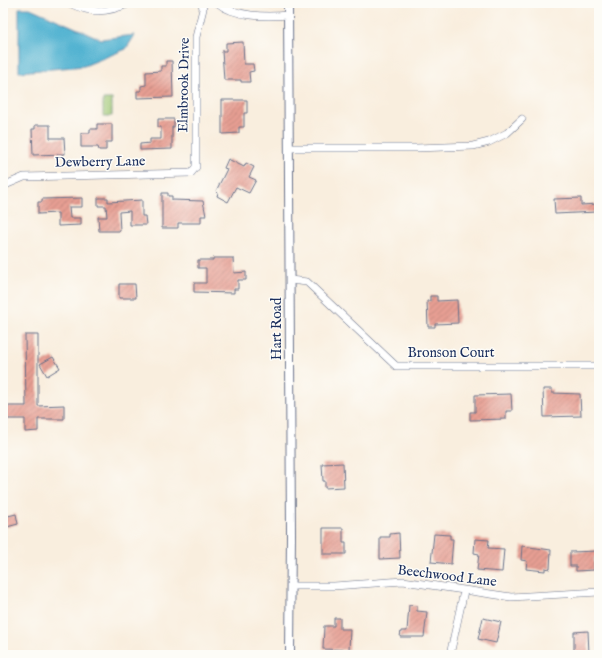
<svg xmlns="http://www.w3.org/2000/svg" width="602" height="658" font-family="'IM FELL English',serif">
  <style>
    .grass { fill: #9ec672; stroke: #5c7a68 }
    .water { fill: #52b3d1; stroke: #367198 }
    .building { fill: url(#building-hatch) }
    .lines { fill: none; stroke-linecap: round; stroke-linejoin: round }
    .minor-casing { stroke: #69728b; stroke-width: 8 }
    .tertiary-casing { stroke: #69728b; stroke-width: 10 }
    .minor { stroke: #fff; stroke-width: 7 }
    .tertiary { stroke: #fff; stroke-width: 8 }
    .labels { text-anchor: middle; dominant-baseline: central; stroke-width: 3; stroke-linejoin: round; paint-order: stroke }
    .street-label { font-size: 14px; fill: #1b2f5e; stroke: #fdfcf7 }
  </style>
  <defs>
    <pattern id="building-hatch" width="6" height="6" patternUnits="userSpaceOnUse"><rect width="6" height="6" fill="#e79f93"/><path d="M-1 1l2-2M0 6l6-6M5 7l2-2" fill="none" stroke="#ba827b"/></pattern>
  </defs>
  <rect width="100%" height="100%" fill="#fdfcf7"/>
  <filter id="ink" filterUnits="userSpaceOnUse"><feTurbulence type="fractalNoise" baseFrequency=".025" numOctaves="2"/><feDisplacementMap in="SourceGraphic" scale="8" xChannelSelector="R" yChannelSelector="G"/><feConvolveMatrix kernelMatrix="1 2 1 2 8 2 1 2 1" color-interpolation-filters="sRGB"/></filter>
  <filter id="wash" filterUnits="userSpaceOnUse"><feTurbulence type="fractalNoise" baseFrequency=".012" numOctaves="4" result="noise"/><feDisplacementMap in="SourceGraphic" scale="16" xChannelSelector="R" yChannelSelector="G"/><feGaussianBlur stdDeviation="0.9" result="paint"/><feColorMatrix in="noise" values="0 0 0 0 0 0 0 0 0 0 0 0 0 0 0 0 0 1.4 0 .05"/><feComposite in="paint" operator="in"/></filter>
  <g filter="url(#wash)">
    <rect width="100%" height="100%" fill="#f9eede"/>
    <!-- grass -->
    <path class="grass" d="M103 99H112V116H103Z"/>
    <!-- water -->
    <path class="water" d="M19 8H30L101 39 135 35 126 49 84 66 19 72Z"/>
    <g id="blocks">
      <!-- building -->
      <path class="building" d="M243 42 244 64H253L254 71 249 72 250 82H241V80H224L222 51H226V43Z
        M166 61H172L173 97 137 98V91H141V86L146 85V72L161 71V66H166Z
        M222 100H247V113H244V127H239V133L222 134Z
        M158 119H174V127H172V149L140 150V144L150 143V139H161V127H158Z
        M97 124H112V142H106V150H99L98 147H81V133H90V129H97Z
        M35 125H50V138H64L65 154 33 155 32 129H35Z
        M228 159 244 167 246 163 254 167 249 177 256 180 249 193 236 187 228 202 217 196 218 193 216 191 227 169 224 168Z
        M162 193H168V196H172V200L203 201 206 216H201V223H178V228H162Z
        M82 198V207H69L70 218H81V225L58 226V213L38 214V202H42V199Z
        M98 198H108V202L142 200V216H145L146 225H130V211L119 212 120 231H99L98 217H107L106 206H98Z
        M581 198V205L597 204V212L555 214 554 199Z
        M213 258H233L234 273 246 272V280H238V289H234V293L194 292V283H206V268H198V260H213Z
        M119 284H135L136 298H119Z
        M430 296H437V301L457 300 458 323 435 324V327H428L427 301H430Z
        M25 335H38V406L64 405V419H38V431L25 432V419H3V406H26Z
        M53 357 60 368 47 376 40 364Z
        M543 389H552V393L580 394 581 416 544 417Z
        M511 394 512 411H506V419L470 420V412H475V395Z
        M343 463 344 487 325 488V481H323L322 464Z
        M16 514 18 524 7 527 4 517Z
        M323 528H343V543H346V554H323Z
        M399 533 400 558 380 559V537H390V534Z
        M434 534 450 535V539H453L451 564 431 562Z
        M475 539 489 540 488 548 504 549 502 572 477 570 479 554 474 553Z
        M522 546 551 550 550 569 545 568V571L526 569 527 561 521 560Z
        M599 551V557H594V570L576 571V566H570V552Z
        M409 605 417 606V611L427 612 424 637H400L401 631H407Z
        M334 618H340V629H350L349 650 323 649 324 626H334Z
        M483 618 501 622 496 643 478 639Z
        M588 631 589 654H574V632Z"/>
    </g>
  </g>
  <g filter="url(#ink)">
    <use href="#blocks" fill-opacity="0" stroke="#69728b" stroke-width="1"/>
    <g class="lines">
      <!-- minor casing -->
      <g class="minor-casing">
        <path id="minor" d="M69 3C92 14 106 13 130 3
          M218 3C234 17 267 17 288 15
          M289 148H416L473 146 489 142 507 133 522 119
          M3 186 24 177 191 173 196 167V37L203 9 202 3
          M290 280 307 282 396 366H599
          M291 586H334L403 581 511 597 599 592
          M450 655 464 591"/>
      </g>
      <!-- tertiary casing -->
      <g class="tertiary-casing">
        <path id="tertiary" d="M288 3 291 534 290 655"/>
      </g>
      <!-- minor -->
      <use href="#minor" class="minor"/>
      <!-- tertiary -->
      <use href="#tertiary" class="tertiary"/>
    </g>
  </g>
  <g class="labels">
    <!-- street labels -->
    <g class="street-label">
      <text transform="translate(184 85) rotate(-89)">Elmbrook Drive</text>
      <text transform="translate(100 162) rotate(-1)">Dewberry Lane</text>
      <text transform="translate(277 329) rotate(-90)">Hart Road</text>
      <text x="451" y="353">Bronson Court</text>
      <text transform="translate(447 576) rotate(7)">Beechwood Lane</text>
    </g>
  </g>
  <!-- margin -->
  <rect width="602" height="658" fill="none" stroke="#fdfcf7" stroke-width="16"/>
</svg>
